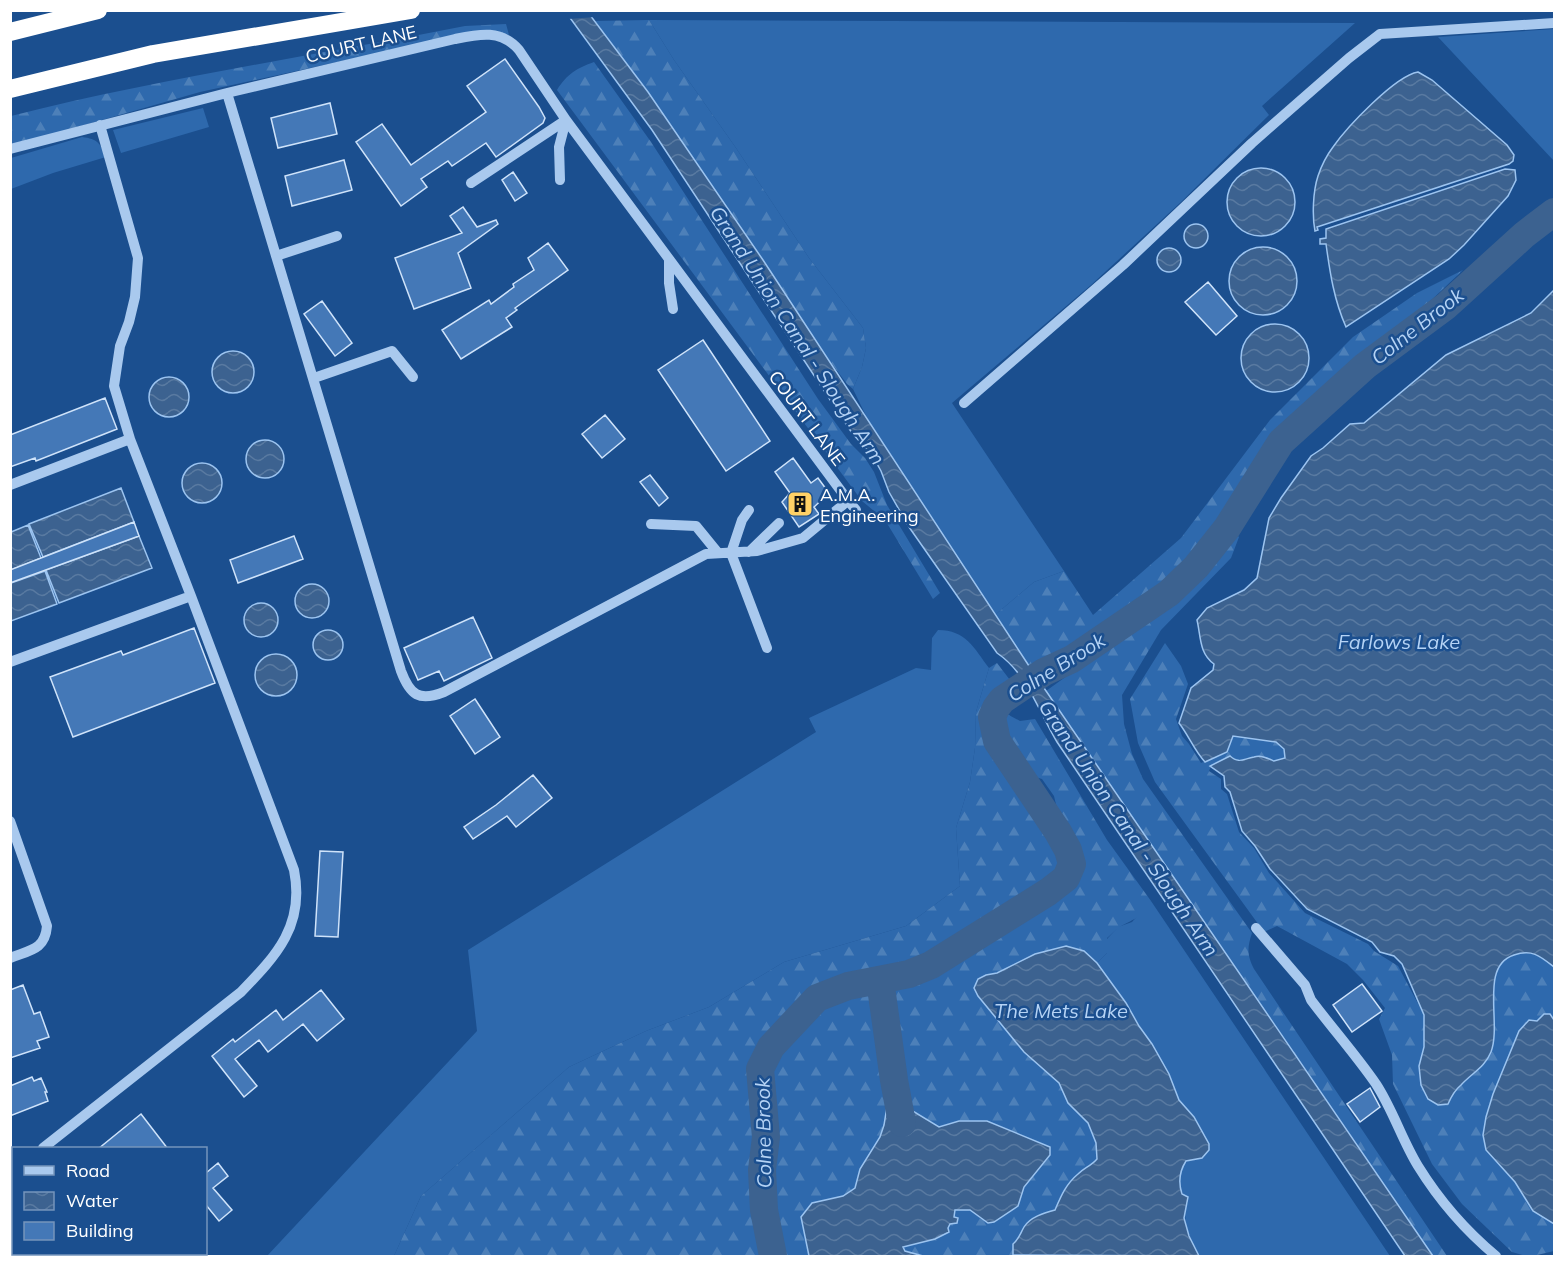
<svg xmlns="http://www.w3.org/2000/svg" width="1565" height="1267" font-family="Mulish,sans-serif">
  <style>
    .grass { fill: #2e69ad }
    .forest { fill: url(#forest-firs) }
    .water { fill: url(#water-waves); stroke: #9cc4f0; stroke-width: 1.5 }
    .pier { fill: #1b4f8f }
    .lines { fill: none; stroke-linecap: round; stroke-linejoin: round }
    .river { stroke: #3c6290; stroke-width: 28 }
    .building { fill: #4478b7; stroke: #cfe3fa; stroke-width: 1.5 }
    .minor { stroke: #a9c9ee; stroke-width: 10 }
    .highway { stroke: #fff; stroke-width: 18 }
    .labels { text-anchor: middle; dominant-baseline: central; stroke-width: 5; stroke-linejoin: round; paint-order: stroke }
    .street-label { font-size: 18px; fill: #fff; stroke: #1b4f8f }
    .poi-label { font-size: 18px; fill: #fff; stroke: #1b4f8f; text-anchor: start }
    .water-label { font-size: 20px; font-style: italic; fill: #b5d3f5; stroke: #1b4f8f }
  </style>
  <defs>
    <pattern id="forest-firs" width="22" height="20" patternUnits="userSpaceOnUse" patternTransform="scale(1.5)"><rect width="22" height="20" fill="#2e69ad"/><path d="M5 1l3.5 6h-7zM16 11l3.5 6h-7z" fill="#4d80b9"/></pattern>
    <pattern id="water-waves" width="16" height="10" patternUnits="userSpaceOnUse" patternTransform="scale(1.5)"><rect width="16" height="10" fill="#3c6290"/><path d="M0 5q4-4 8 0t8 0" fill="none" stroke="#597aa1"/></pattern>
  </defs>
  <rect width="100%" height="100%" fill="#1b4f8f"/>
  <!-- grass -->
  <path class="grass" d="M649 20 1355 23 1262 106 1269 115 1181 202 1091 285 952 403 1064 571 1034 582 995 615 868 420 853 389 862 367 866 348 863 328 809 258 736 148 674 60Z
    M1554 29V161L1438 37Z
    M203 108 209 127 121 153 113 130Z
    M82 137C98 139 100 143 106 157L53 173 11 189V158Z
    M938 630C966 630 974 648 989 668L976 712 975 748 970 782 956 828 960 886 906 926 784 962 709 1007 646 1031 569 1067 421 1196 394 1256H267L477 1031 468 950 816 732 809 718 916 668 931 670 932 638Z
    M1151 901 1390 1256H1199C1191 1239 1180 1221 1188 1202 1178 1189 1174 1165 1194 1158V1117L1179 1100 1169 1074 1152 1044 1097 963 1107 953V939L1118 927 1132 922Z"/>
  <!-- forest -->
  <path class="forest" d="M649 20 674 60 736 148 809 258 863 328 866 348 862 367 853 389 847 384 829 360 648 92 595 21Z
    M506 24 509 35 491 31H479L200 92 11 146V116C161 78 313 56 465 26Z
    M594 62 651 142 818 399 851 444 865 458 874 472 887 505 940 593 933 599 885 520 862 501 557 90C567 74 577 68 594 62Z
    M1463 270 1365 363 1280 441 1225 528 1194 567 1168 591 1120 625 1031 669 995 615 1034 582 1064 571 1093 615 1181 538 1270 420 1353 337 1417 293Z
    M1233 531 1239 537 1231 558 1161 630 1122 695 1124 724 1132 754 1143 779 1252 933C1247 948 1247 955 1254 969L1447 1256H1433L1046 691 1121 637 1167 600 1203 567 1225 538Z
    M1165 643 1181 666 1188 684 1176 719 1182 736 1189 744 1201 763 1227 752 1233 736 1277 742 1284 749 1285 758 1274 761C1256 753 1230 762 1211 766L1209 771 1221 779V789L1227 794 1239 832 1254 848 1269 873 1305 913 1368 944 1374 951 1398 966 1424 1015V1047L1419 1066 1447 1104C1451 1097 1455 1090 1461 1085 1472 1073 1485 1067 1491 1052 1502 1023 1479 966 1514 955 1532 950 1540 956 1554 967V1020L1550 1014 1537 1021 1529 1020 1524 1025 1486 1150 1515 1182 1533 1211 1554 1224V1251L1533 1256H1526L1512 1252 1462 1204 1432 1164 1393 1084 1392 1055 1379 1019 1385 1008 1363 980 1347 964 1277 926 1264 932 1155 782 1138 743 1130 699Z
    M997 663 1013 684 990 702 987 723 997 750 1038 806 1065 852 1070 864 1063 878 930 962 908 971 849 983 816 996 769 1046 758 1069 763 1139 760 1170 761 1213 770 1256H394L421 1196 569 1067 646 1031 709 1007 784 962 906 926 960 886 956 828 970 782 975 748 976 712 989 668Z
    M999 713H1005L1020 721 1035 719 1107 840 1151 901C1148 916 1128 921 1118 928 1114 931 1111 935 1107 938V953L1097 963 1084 951 1035 954 997 973 986 975 978 996 1024 1052 1059 1083 1068 1103 1088 1123 1096 1143 1097 1159C1092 1165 1087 1167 1082 1171 1070 1180 1061 1197 1055 1210 1030 1218 1017 1230 1014 1256H923L904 1251 903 1247 935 1239 949 1231 948 1228 950 1223 958 1218 954 1217V1210L970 1209 981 1219 994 1222 1018 1206 1024 1187 1050 1156V1147L987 1121H959L940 1127 911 1110 905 1091 898 1082 884 982 909 978 941 962 1043 900 1071 880 1076 862 1070 842 1061 825 1054 796 1042 779 1029 775 1005 749 999 731Z
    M876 984 890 1088 884 1125 880 1137 860 1169 855 1188 844 1196 812 1203 806 1244 809 1256H776L767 1211 765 1172 769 1137 764 1069 774 1049 819 1001 849 988Z"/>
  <!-- water -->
  <path class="water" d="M565 11H587L648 92 763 260 1031 669 1433 1256H1405L1057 742C1038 711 1028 674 997 653L909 527 889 492 881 471 872 455 852 433 652 130Z
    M1418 72 1432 80 1507 145 1514 155 1513 161 1509 164 1317 227 1318 230 1315 231C1312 216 1313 191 1318 176 1321 167 1327 155 1333 147 1347 127 1395 76 1418 72Z
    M1227 202a34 34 0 1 1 68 0a34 34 0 1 1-68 0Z
    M1505 169 1515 170 1516 180 1508 196 1464 245 1449 259 1346 327C1334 300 1330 273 1326 244H1320V239L1326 238V229Z
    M1184 236a12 12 0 1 1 24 0a12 12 0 1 1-24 0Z
    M1229 281a34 34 0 1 1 68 0a34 34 0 1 1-68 0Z
    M1157 260a12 12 0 1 1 24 0a12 12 0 1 1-24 0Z
    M1554 290V967C1540 956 1532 949 1514 955 1479 966 1502 1023 1491 1052 1485 1067 1472 1073 1461 1085 1455 1090 1451 1097 1448 1104L1438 1105 1428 1099 1421 1085 1419 1066 1424 1047V1015L1402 964 1394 956 1380 952 1372 942 1307 909 1270 869 1255 846 1242 831 1230 792 1225 787 1224 776 1210 766 1230 756C1239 764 1243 759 1254 757 1261 755 1267 758 1274 761L1285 758 1284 749 1276 742 1233 736 1227 752 1205 762C1194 750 1189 736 1179 723L1191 688 1213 670 1214 664C1199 653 1201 637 1197 620L1207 608 1244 590 1257 578 1269 518 1281 498 1311 456 1323 448 1350 424 1364 423 1446 355 1531 313Z
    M1241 358a34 34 0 1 1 68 0a34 34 0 1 1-68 0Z
    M212 372a21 21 0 1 1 42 0a21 21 0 1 1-42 0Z
    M149 397a20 20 0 1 1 40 0a20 20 0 1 1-40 0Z
    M246 459a19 19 0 1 1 38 0a19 19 0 1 1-38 0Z
    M182 483a20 20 0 1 1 40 0a20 20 0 1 1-40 0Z
    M121 488 134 522 43 557 29 524Z
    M28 525 41 558 11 570V532Z
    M139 536 152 568 59 603 46 570Z
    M45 571 57 604 11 621V583Z
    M295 601a17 17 0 1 1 34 0a17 17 0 1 1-34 0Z
    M244 620a17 17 0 1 1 34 0a17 17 0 1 1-34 0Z
    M313 645a15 15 0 1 1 30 0a15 15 0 1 1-30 0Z
    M255 675a21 21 0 1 1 42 0a21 21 0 1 1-42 0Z
    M1066 946 1084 951 1097 963 1126 1003 1139 1026 1152 1044 1169 1074 1179 1100 1194 1117 1209 1144V1150L1202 1158 1186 1161C1179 1172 1178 1182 1182 1194L1188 1197 1184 1218 1189 1236 1199 1256 1013 1255V1244C1019 1239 1020 1234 1024 1227 1030 1217 1044 1213 1055 1210 1061 1196 1066 1184 1078 1174 1084 1168 1091 1166 1097 1159L1096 1143 1088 1123 1068 1103 1059 1083 1024 1052 978 996 974 988 978 979 986 975 997 973 1035 954Z
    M1544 1014H1550L1554 1020V1224L1533 1211 1515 1182 1486 1150 1483 1135 1486 1117 1493 1094 1519 1031 1529 1020 1537 1021Z
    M898 1082 905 1091 911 1110 939 1127 959 1121H987L1050 1147V1155L1024 1187 1018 1206 994 1222 988 1223 970 1210H955L954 1217 958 1218 957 1223 950 1224 948 1228 949 1232 935 1239 903 1247 905 1251 923 1256H809L801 1217 812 1203 843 1196 855 1188 860 1169 880 1137 884 1125 890 1088Z"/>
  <!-- pier -->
  <path class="pier" d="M562 10H591L595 17 568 19Z"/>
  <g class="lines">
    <!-- river -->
    <path class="river" d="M880 980 894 1080 902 1123
      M773 1256 764 1210 762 1170 766 1137 760 1069 771 1047 817 998 848 986 909 974 931 965 1048 892 1066 878 1072 864 1068 850 1058 832 997 741 992 717 996 708 1002 700 1044 672 1072 659 1169 593 1196 567 1227 528 1281 442 1365 366 1446 306 1524 235 1554 212"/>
  </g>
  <!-- building -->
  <path class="building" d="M505 59 539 107 545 118 543 123 496 157 486 143 452 166 448 161 421 179 427 187 401 206 356 142 382 124 411 165 486 112 467 86Z
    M330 103 337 134 278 148 271 118Z
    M344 160 352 190 292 206 285 176Z
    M513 172 527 193 515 201 502 180Z
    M463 207 477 227 496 220 498 224 458 253 471 288 414 309 395 258 462 233 450 216Z
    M548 243 568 270 515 308 517 310 506 318 512 327 461 359 442 330 489 300 491 304 514 287 513 284 534 270 528 258Z
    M1208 282 1237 316 1216 335 1185 302Z
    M322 301 352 343 335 356 304 314Z
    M703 340 770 441 726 471 658 370Z
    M105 398 117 429 36 461 35 458 10 467V435Z
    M605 415 625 439 602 458 582 434Z
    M793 458 811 483 818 478 829 493 814 507 819 514 799 527 782 502 790 493 775 472Z
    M650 475 668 498 659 506 640 482Z
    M134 522 139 536 10 583V570Z
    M294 536 303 559 238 583 230 560Z
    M473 617 492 658 444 681 439 671 418 680 404 648Z
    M194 628 215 683 73 737 50 677 121 651 123 655Z
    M475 699 500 737 475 754 450 716Z
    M533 775 552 798 516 827 507 816 473 839 464 827 496 805Z
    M320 851 343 852 338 937 315 936Z
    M1362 984 1382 1011 1352 1032 1333 1005Z
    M23 985 34 1014 40 1012 49 1037 37 1041 40 1048 10 1058V990Z
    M321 990 344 1019 317 1041 303 1024 268 1052 259 1040 235 1059 257 1086 244 1097 212 1056 233 1039 235 1042 276 1010 283 1020Z
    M32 1077 34 1081 41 1078 47 1092H45L48 1101 10 1116V1086Z
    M1370 1088 1380 1107 1360 1122 1347 1104Z
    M141 1114 168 1149H98Z
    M218 1163 228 1176 213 1188 232 1210 219 1221 206 1205V1173Z"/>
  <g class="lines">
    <!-- minor -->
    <path class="minor" d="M100 125 138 258 135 297 129 322 120 346 114 386 130 439
      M10 149 227 93 455 39C479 34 501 29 519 50L566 120 844 495V504L803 538 757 551 706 554 444 692C419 702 410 695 401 671L227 93
      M560 180 559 147 566 120
      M471 183 566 120
      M276 256 337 236
      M669 261V283L673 309
      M314 378 392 351 413 377
      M964 403 1123 265 1252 143 1349 58 1380 34 1554 23
      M10 485 130 439 191 596 294 870C305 925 277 955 241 992L43 1148
      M845 497 856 510
      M749 510 742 520 731 553 767 648
      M651 524 696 526 718 553
      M749 552 779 523
      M10 662 191 596
      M10 821 47 926C45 950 30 950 10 958
      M1256 928 1305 985 1311 1000C1332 1028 1356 1055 1376 1084 1393 1110 1402 1140 1418 1166 1439 1200 1466 1231 1496 1256
      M10 1174 14 1172"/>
    <!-- highway -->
    <path class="highway" d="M10 32 98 10
      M10 89 153 54 411 10"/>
  </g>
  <!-- icons -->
  <defs>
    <g id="building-square" transform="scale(1.35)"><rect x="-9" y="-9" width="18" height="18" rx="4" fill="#ffd166" stroke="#1b4f8f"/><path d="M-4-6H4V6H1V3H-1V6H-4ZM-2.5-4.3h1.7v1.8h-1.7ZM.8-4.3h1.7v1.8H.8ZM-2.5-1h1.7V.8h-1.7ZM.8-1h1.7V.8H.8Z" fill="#111"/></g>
  </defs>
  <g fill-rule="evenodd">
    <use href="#building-square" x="800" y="504"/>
  </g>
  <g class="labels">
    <!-- street labels -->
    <g class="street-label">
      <text transform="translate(361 44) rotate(-13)">COURT LANE</text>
      <text transform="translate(807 418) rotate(53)">COURT LANE</text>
    </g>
    <!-- poi labels -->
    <g class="poi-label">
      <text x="820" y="494">A.M.A.<tspan x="820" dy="21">Engineering</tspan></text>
    </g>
    <!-- water labels -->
    <g class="water-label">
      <text transform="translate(1417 326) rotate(-38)">Colne Brook</text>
      <text transform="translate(798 335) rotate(57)">Grand Union Canal - Slough Arm</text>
      <text x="1399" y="641">Farlows Lake</text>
      <text transform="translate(1056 667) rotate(-32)">Colne Brook</text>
      <text transform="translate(1129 828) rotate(56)">Grand Union Canal - Slough Arm</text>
      <text x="1061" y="1010">The Mets Lake</text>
      <text transform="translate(763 1133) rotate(-91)">Colne Brook</text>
    </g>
  </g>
  <!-- border -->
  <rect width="1565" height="1267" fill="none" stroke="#ffffff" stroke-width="24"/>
  <!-- legend -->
  <rect x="12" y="1147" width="195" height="108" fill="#1b4f8f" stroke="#7695bc" stroke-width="1.5"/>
  <rect x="24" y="1166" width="30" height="9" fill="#a9c9ee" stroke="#7695bc" stroke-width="1.5"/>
  <text x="66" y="1177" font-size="18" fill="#ffffff">Road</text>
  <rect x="24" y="1192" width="30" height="18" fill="url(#water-waves)" stroke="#7695bc" stroke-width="1.5"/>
  <text x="66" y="1207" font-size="18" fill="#ffffff">Water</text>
  <rect x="24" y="1222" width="30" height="18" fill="#4478b7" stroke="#7695bc" stroke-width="1.5"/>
  <text x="66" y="1237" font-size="18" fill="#ffffff">Building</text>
</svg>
